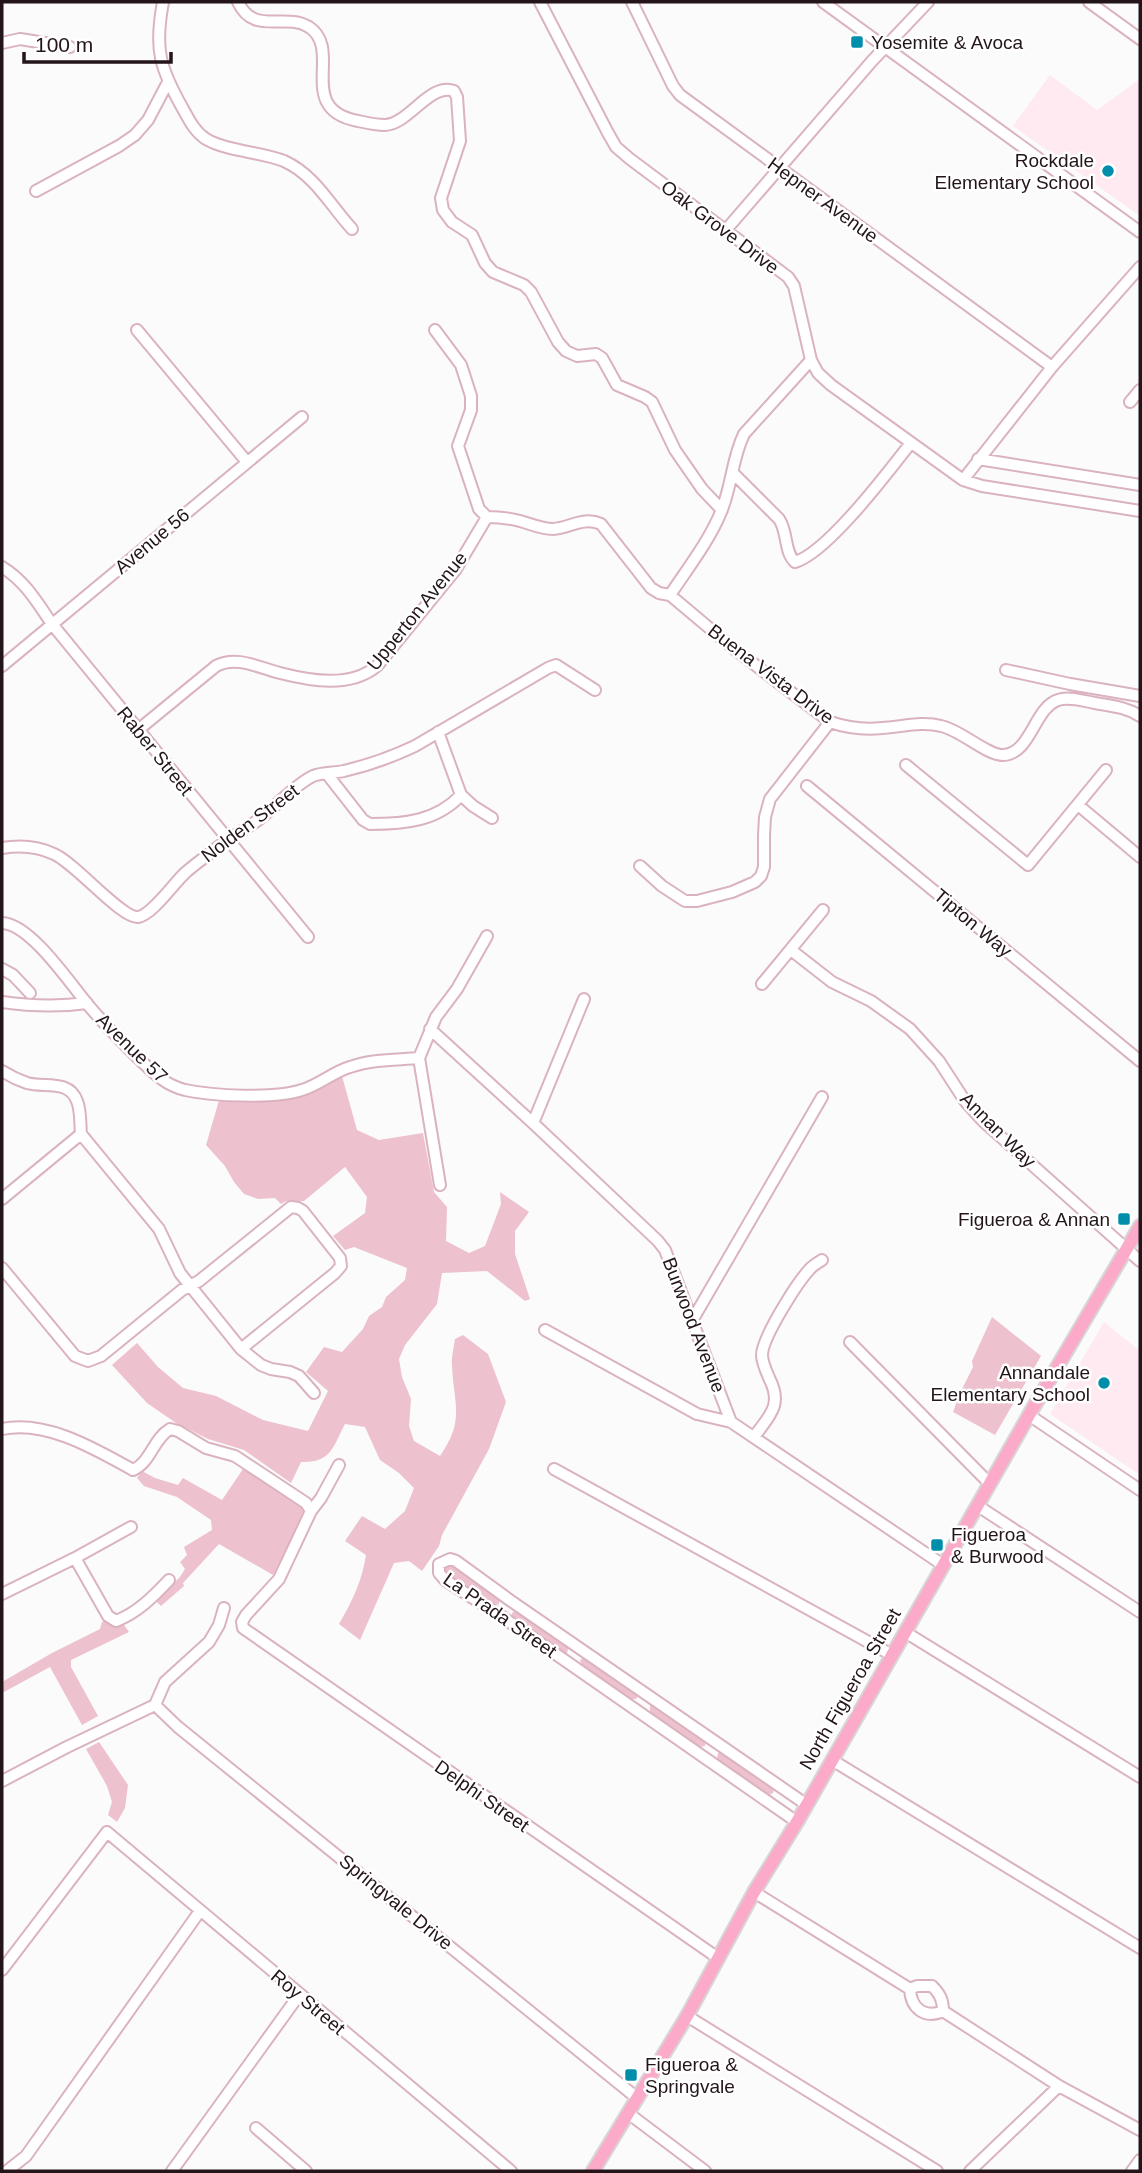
<svg xmlns="http://www.w3.org/2000/svg" width="1142" height="2173" font-family="Arial,sans-serif">
  <style>
    .built { fill: #feeaf0 }
    .green { fill: #edc1ce }
    .lines { fill: none; stroke-linecap: round; stroke-linejoin: round }
    .minor-casing { stroke: #dab3be; stroke-width: 14 }
    .major-casing { stroke: #d7d5d6; stroke-width: 16 }
    .minor { stroke: #fff; stroke-width: 10 }
    .major { stroke: #fbabc9; stroke-width: 12 }
    .poi-dot { fill: #008eab; stroke: #fff; stroke-width: 2.5 }
    .labels { text-anchor: middle; dominant-baseline: central; stroke-width: 5; stroke-linejoin: round; paint-order: stroke }
    .poi-label { font-size: 19px; fill: #231519; stroke: #fff; text-anchor: start }
    .street-label { font-size: 19px; fill: #231519; stroke: #fff }
  </style>
  <rect width="100%" height="100%" fill="#fbfbfb"/>
  <!-- built -->
  <path class="built" d="M1050 75 1097 110 1140 79V216L1013 126Z
    M1104 1322 1140 1351V1475L1050 1414Z"/>
  <!-- green -->
  <path class="green" d="M342 1076 357 1130 379 1140 423 1133 434 1192 447 1207 446 1241 469 1253 485 1246 501 1204 500 1192 529 1212 515 1231V1254L530 1299 525 1301 487 1271 442 1273 437 1304 405 1345 399 1359 402 1377 411 1399 409 1426 414 1441 440 1456C465 1419 454 1406 452 1366 451 1357 454 1348 455 1339L463 1335 488 1354 506 1402 489 1449 442 1535 439 1546 422 1571 409 1561 394 1563 360 1640 339 1624C352 1602 362 1581 366 1555L345 1541 362 1516 385 1529 405 1511 414 1488 399 1473 380 1460 365 1427 345 1424C333 1447 331 1463 301 1462L291 1483 244 1450 208 1439 176 1423 147 1403 112 1365 137 1343 158 1367 183 1388 216 1396 263 1420 308 1431 328 1391 306 1372 324 1347 342 1352 363 1329 369 1316 382 1307 386 1297 405 1280 407 1268 354 1247 345 1250 333 1236 365 1213 367 1197 345 1167 304 1201H286L281 1204 275 1198 258 1199 244 1194 234 1182 225 1166 206 1145 220 1097 272 1099Z
    M992 1317 1041 1356 995 1435 953 1412 959 1395 973 1367 972 1361Z
    M245 1466 304 1507 301 1521 273 1575 219 1544 183 1583 184 1586 161 1606 155 1600 180 1577 185 1569 180 1562 187 1555 184 1547 212 1530 211 1520 177 1497 144 1486 137 1478 142 1471 155 1478 178 1485 183 1478 222 1500Z
    M450 1563 499 1597 500 1600 499 1604 494 1605 444 1571V1565Z
    M515 1611H519L566 1643 568 1649 567 1653H563L512 1619V1613Z
    M106 1620 122 1622 129 1632 71 1660V1667L98 1716 82 1725 50 1667 2 1693V1682L52 1653 100 1629 102 1622Z
    M586 1657 637 1692 639 1695 636 1699H631L582 1666 580 1660Z
    M652 1704 656 1705 706 1738 705 1746 700 1747 650 1712V1706Z
    M99 1742 128 1785 125 1808 117 1822 108 1815 112 1802 107 1786 86 1749Z
    M720 1751 775 1786 773 1793 769 1795 717 1759 718 1753Z"/>
  <g class="lines">
    <!-- minor casing -->
    <g class="minor-casing">
      <path id="minor" d="M163 2C154 50 160 68 183 109 189 120 195 132 206 139 226 151 262 152 284 161 315 175 330 205 352 229
        M238 2C254 36 285 12 309 27 344 50 294 109 358 121 367 123 376 125 385 125 409 124 430 82 454 91L457 97 460 141 441 198 443 210 452 222 472 235 485 263 493 272 524 285 531 292 558 342 566 351 577 356 596 354 602 358 617 385 645 397 652 402 675 450 702 489 722 510
        M540 2 608 133 616 147 630 159 788 277 794 286 811 360 818 373 831 385 963 480 982 486 1140 511
        M632 2 673 86 680 95 1052 367
        M823 2 1140 232
        M1089 2 1140 39
        M2 43 20 39 70 47
        M36 191 119 146 135 135 148 120 168 82
        M725 231 872 61 928 2
        M137 330 247 462
        M435 330 461 365 471 396V410L458 446 479 509 487 517
        M1130 402 1140 390
        M978 459 1140 485
        M733 473 779 519C788 532 784 552 795 562 827 553 888 472 910 444
        M963 480 1052 367 1140 267
        M2 567C25 581 37 602 52 624L308 937
        M670 595 733 648 830 722C848 728 864 730 882 728 901 727 922 721 941 726 961 730 986 755 1003 755 1031 754 1034 708 1058 700 1069 696 1083 701 1095 703 1111 706 1126 707 1140 716
        M670 595C688 568 709 541 721 512 732 486 732 458 744 434L811 360
        M2 666 302 417
        M1006 670 1070 684 1140 696
        M138 730 216 666C237 655 259 668 280 673 311 681 351 688 377 666L456 569 487 517C498 517 509 518 520 521 531 524 541 529 553 529 570 528 583 516 601 524L651 588 659 593 670 595
        M438 732 461 795 473 806 492 818
        M906 765 1028 865 1106 770
        M327 774 363 820 370 824C405 824 437 821 461 795
        M807 786 1140 1061
        M1078 805 1140 857
        M2 848C20 845 37 846 54 854 75 863 122 919 138 917 152 915 174 883 185 873 194 865 204 858 214 850 229 838 247 829 262 817 277 805 296 784 313 776 322 772 334 773 344 771 369 765 392 757 415 746L548 668 556 665 595 690
        M640 866 662 886 685 901H697L732 892 755 882 761 876 764 867V835L765 817 770 799 830 722
        M2 923C31 924 71 985 89 1006 104 1024 121 1041 137 1057 152 1071 164 1085 185 1090 213 1096 275 1099 302 1090 319 1085 333 1072 350 1067 372 1059 397 1060 419 1058
        M791 950 832 982 871 1001 910 1029 939 1061 965 1101 983 1121 1140 1261
        M2 969 13 975 30 993
        M762 984 823 910
        M2 1002C30 1006 58 1007 87 1003
        M430 1029 533 1123 658 1241 665 1250 731 1422 943 1565
        M2 1071C10 1076 18 1080 27 1083 44 1088 69 1079 77 1101 81 1110 80 1124 81 1134
        M533 1123 584 999
        M81 1134 159 1229 180 1273 241 1349 261 1365 271 1369 290 1372 299 1376 314 1393
        M440 1185 419 1058 436 1017 457 989 487 936
        M2 1199 81 1134
        M2 1268 75 1356 88 1361 101 1356 182 1290 199 1281 291 1207 298 1208 303 1211 340 1258 341 1266 335 1273 241 1349
        M693 1319 822 1097
        M545 1330 697 1414 731 1422
        M850 1342 990 1484
        M1029 1415 1140 1490
        M2 1429C47 1420 95 1449 133 1470 151 1462 153 1439 170 1429L178 1431 206 1448 235 1456 306 1503 311 1511
        M754 1437C768 1417 783 1406 770 1380 767 1373 762 1363 762 1355 762 1338 797 1283 809 1270 812 1266 817 1263 822 1260
        M339 1465 321 1498 311 1511 279 1579 246 1615 242 1622 243 1628 718 1958
        M554 1469 892 1655
        M978 1506 1140 1612
        M75 1558 108 1616 116 1621C137 1613 153 1597 169 1580
        M2 1594 75 1558 131 1527
        M905 1632 1140 1777
        M155 1705 178 1727 637 2098
        M832 1760 1140 1948
        M2 1781 67 1747 155 1705 165 1682 209 1642 219 1625 224 1608
        M797 1822 501 1616 445 1580 439 1573V1564L450 1559 456 1561 511 1601 807 1805
        M754 1892 910 1989
        M2 1970 107 1832 511 2171
        M910 1989 917 1986H932C940 1994 943 2000 943 2011
        M910 1989C911 2009 925 2019 943 2011
        M943 2011 1059 2086 1140 2130
        M687 2016 937 2171
        M628 2113 705 2171
        M256 2128 306 2171
        M7 2171 26 2156 200 1911
        M172 2171 299 1995
        M970 2171 1059 2086
        M1132 2171 1140 2160"/>
    </g>
    <!-- major casing -->
    <g class="major-casing">
      <path id="major" d="M593 2171 687 2016 754 1892 797 1822 1029 1415 1140 1226"/>
    </g>
    <!-- minor -->
    <use href="#minor" class="minor"/>
    <!-- major -->
    <use href="#major" class="major"/>
  </g>
  <!-- markers -->
  <g class="poi-dot">
    <rect x="850" y="35" width="14" height="14" rx="3.5"/>
    <circle cx="1108" cy="171" r="7"/>
    <rect x="1117" y="1212" width="14" height="14" rx="3.5"/>
    <circle cx="1104" cy="1383" r="7"/>
    <rect x="930" y="1538" width="14" height="14" rx="3.5"/>
    <rect x="624" y="2068" width="14" height="14" rx="3.5"/>
  </g>
  <g class="labels">
    <!-- poi labels -->
    <g class="poi-label">
      <text x="871" y="42">Yosemite &amp; Avoca</text>
      <text x="1094" y="160" text-anchor="end">Rockdale<tspan x="1094" dy="22">Elementary School</tspan></text>
      <text x="1110" y="1219" text-anchor="end">Figueroa &amp; Annan</text>
      <text x="1090" y="1372" text-anchor="end">Annandale<tspan x="1090" dy="22">Elementary School</tspan></text>
      <text x="951" y="1534">Figueroa<tspan x="951" dy="22">&amp; Burwood</tspan></text>
      <text x="645" y="2064">Figueroa &amp;<tspan x="645" dy="22">Springvale</tspan></text>
    </g>
    <!-- street labels -->
    <g class="street-label">
      <text transform="translate(823 200) rotate(36)">Hepner Avenue</text>
      <text transform="translate(720 227) rotate(37)">Oak Grove Drive</text>
      <text transform="translate(152 541) rotate(-40)">Avenue 56</text>
      <text transform="translate(417 611) rotate(-51)">Upperton Avenue</text>
      <text transform="translate(771 674) rotate(37)">Buena Vista Drive</text>
      <text transform="translate(155 751) rotate(51)">Raber Street</text>
      <text transform="translate(250 823) rotate(-37)">Nolden Street</text>
      <text transform="translate(973 923) rotate(40)">Tipton Way</text>
      <text transform="translate(132 1048) rotate(44)">Avenue 57</text>
      <text transform="translate(998 1130) rotate(45)">Annan Way</text>
      <text transform="translate(694 1325) rotate(69)">Burwood Avenue</text>
      <text transform="translate(500 1615) rotate(35)">La Prada Street</text>
      <text transform="translate(850 1689) rotate(-60)">North Figueroa Street</text>
      <text transform="translate(482 1796) rotate(35)">Delphi Street</text>
      <text transform="translate(396 1902) rotate(39)">Springvale Drive</text>
      <text transform="translate(308 2002) rotate(40)">Roy Street</text>
    </g>
  </g>
  <!-- border -->
  <rect width="1142" height="2173" fill="none" stroke="#231519" stroke-width="7"/>
  <!-- scale -->
  <path d="M24 52v10h147v-10" fill="none" stroke="#231519" stroke-width="3.5"/>
  <text x="35" y="52" font-size="21" fill="#231519" stroke="#ffffff" stroke-width="5" paint-order="stroke">100 m</text>
</svg>
